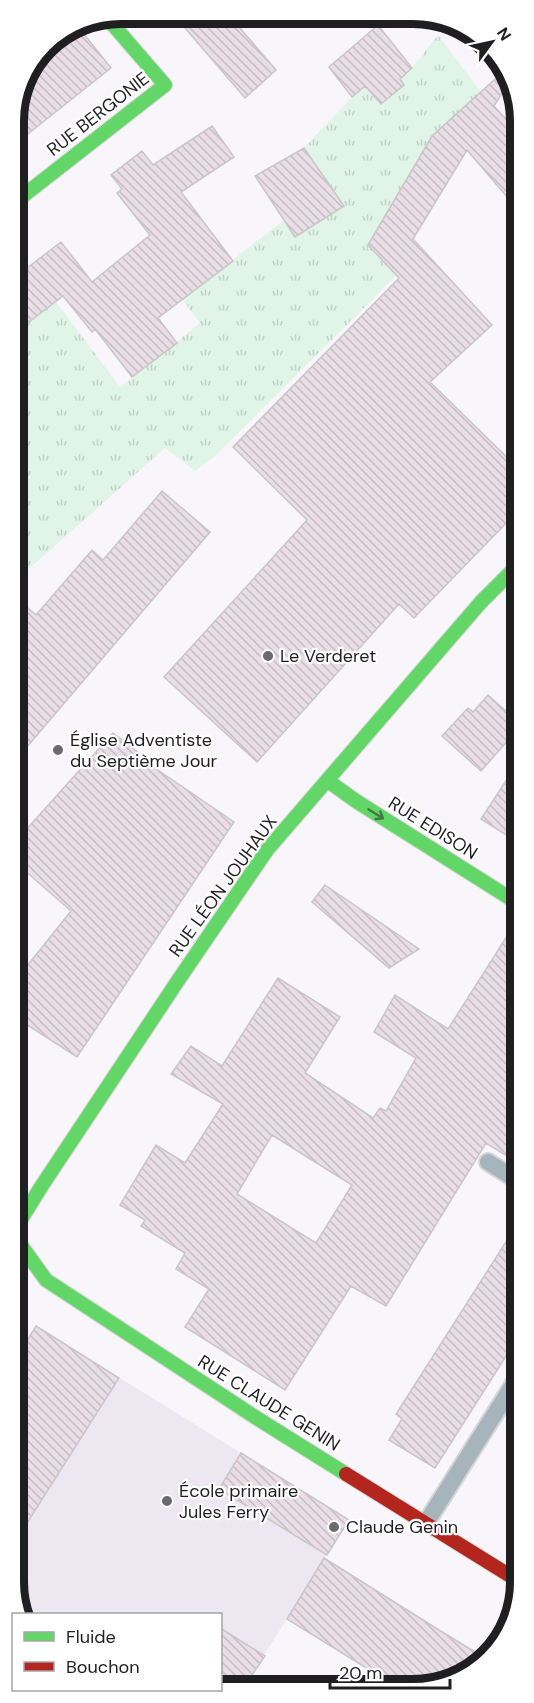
<svg xmlns="http://www.w3.org/2000/svg" width="534" height="1703" viewBox="0 0 534 1703" font-family="'DM Sans',sans-serif">
  <style>
    .built { fill: #ece7f0 }
    .grass { fill: url(#grass-tufts) }
    .building { fill: url(#building-back-hatch); stroke: #c9c6c9; stroke-width: 1.5; fill-rule: evenodd }
    .lines { fill: none; stroke-linecap: round; stroke-linejoin: round }
    .lane-casing { stroke: #d5d4d6; stroke-width: 20 }
    .fast-casing { stroke: #d5d4d6; stroke-width: 16 }
    .jam-casing { stroke: #d5d4d6; stroke-width: 16 }
    .lane { stroke: #a6b5bc; stroke-width: 16 }
    .fast { stroke: #63d668; stroke-width: 14 }
    .jam { stroke: #b3261e; stroke-width: 14 }
    .oneway { stroke: #417a44 }
    .poi-dot { fill: #6b6a6d; stroke: #fff; stroke-width: 2 }
    .labels { text-anchor: middle; dominant-baseline: central; stroke-width: 4.5; stroke-linejoin: round; paint-order: stroke }
    .street-label { font-size: 18px; fill: #1f1e21; stroke: #fff }
    .poi-label { font-size: 18px; fill: #1f1e21; stroke: #fff; text-anchor: start }
    .rim { fill: none; stroke: #1f1e21; stroke-width: 8 }
  </style>
  <defs>
    <pattern id="grass-tufts" width="24" height="20" patternUnits="userSpaceOnUse" patternTransform="scale(1.5)"><rect width="24" height="20" fill="#e0f4e7"/><path d="M3 7l-1-3M5 7V3M7 7l1-3M15 17l-1-3M17 17v-4M19 17l1-3" fill="none" stroke="#c0d1c6"/></pattern>
    <pattern id="building-back-hatch" width="6" height="6" patternUnits="userSpaceOnUse" patternTransform="scale(1.5)"><rect width="6" height="6" fill="#e9dde6"/><path d="M-1 5l2 2M0 0l6 6M5-1l2 2" fill="none" stroke="#c7bdc5"/></pattern>
  </defs>
  <rect width="100%" height="100%" fill="#f8f6fa"/>
  <path class="built" d="M 36,1326 L 349,1520 L 244,1687 L 221,1687 L 220,1614 L 22,1614 L 16,1602 L 15,1360 Z"/>
  <path class="grass" d="M 438,35 L 481,92 L 432,136 L 368,245 L 396,276 L 215,456 L 195,471 L 165,448 L 14,582 L 14,327 L 26,318 L 29,322 L 56,302 L 120,387 L 200,323 L 183,300 L 193,291 L 284,220 L 295,237 L 343,206 L 304,148 L 352,97 L 365,86 L 381,104 L 404,86 L 400,79 L 412,68 Z"/>
  <path class="building" d="M 173,14 L 228,14 L 276,70 L 245,98 Z
    M 378,25 L 412,68 L 400,79 L 404,85 L 381,104 L 365,86 L 352,97 L 329,67 Z
    M 83,33 L 111,68 L 14,145 L 14,114 L 23,79 Z
    M 503,72 L 509,82 L 494,106 L 519,133 L 519,211 L 467,150 L 413,239 L 492,325 L 430,382 L 519,469 L 519,510 L 414,618 L 399,604 L 257,762 L 164,677 L 307,520 L 233,447 L 399,278 L 368,245 L 432,136 Z
    M 212,126 L 234,157 L 181,192 L 233,261 L 158,318 L 177,343 L 132,377 L 95,329 L 92,332 L 63,296 L 29,322 L 26,318 L 14,327 L 14,278 L 61,242 L 92,282 L 150,235 L 117,193 L 122,189 L 111,175 L 142,151 L 153,165 Z
    M 304,148 L 344,206 L 295,237 L 255,176 Z
    M 162,491 L 210,532 L 15,761 L 14,596 L 36,615 L 92,550 L 103,560 Z
    M 488,695 L 519,723 L 519,728 L 481,771 L 442,736 L 468,708 L 473,712 Z
    M 113,733 L 153,764 L 152,766 L 234,822 L 77,1057 L 15,1017 L 15,981 L 71,911 L 15,862 L 15,842 Z
    M 519,761 L 519,843 L 481,819 Z
    M 325,885 L 419,949 L 389,968 L 312,902 Z
    M 516,922 L 519,923 L 520,1164 L 486,1143 L 386,1306 L 351,1286 L 285,1390 L 185,1327 L 209,1289 L 176,1269 L 185,1253 L 141,1226 L 145,1220 L 120,1205 L 156,1145 L 185,1163 L 223,1104 L 171,1074 L 191,1046 L 222,1066 L 278,978 L 340,1017 L 305,1073 L 373,1118 L 380,1108 L 386,1111 L 416,1058 L 374,1032 L 395,995 L 448,1029 ZM 272,1135 L 352,1185 L 316,1243 L 237,1194 Z
    M 520,1220 L 520,1334 L 435,1468 L 389,1440 L 402,1419 L 396,1414 Z
    M 36,1326 L 119,1378 L 15,1542 L 15,1360 Z
    M 241,1453 L 349,1520 L 327,1555 L 219,1489 Z
    M 324,1558 L 439,1630 L 485,1658 L 433,1687 L 397,1687 L 287,1619 Z
    M 220,1628 L 265,1656 L 244,1687 L 220,1687 Z"/>
  <g class="lines">
    <defs>
      <path id="lane" d="M 488,1162 L 520,1182
        M 426,1523 L 520,1374"/>
      <path id="fast" d="M 14,203 L 165,85 L 108,19
        M 328,781 L 356,801 L 519,904
        M 15,1229 L 41,1187 L 177,982 L 267,850 L 481,602 L 519,564
        M 15,1237 L 46,1280 L 255,1417 L 346,1474"/>
      <path id="jam" d="M 346,1474 L 520,1582"/>
    </defs>
    <use href="#lane" class="lane-casing"/>
    <use href="#fast" class="fast-casing"/>
    <use href="#jam" class="jam-casing"/>
    <use href="#lane" class="lane"/>
    <use href="#fast" class="fast"/>
    <use href="#jam" class="jam"/>
  </g>
  <defs><path id="oneway-shaft" d="M-6 0H5M1.5-3L5.5 0L1.5 3" fill="none" stroke-width="1.6" stroke-linecap="round" stroke-linejoin="round" transform="scale(1.5)"/></defs>
  <use class="oneway" href="#oneway-shaft" transform="translate(376 814) rotate(32)"/>
  <g class="poi-dot">
    <circle cx="268" cy="656" r="6"/>
    <circle cx="58" cy="750" r="6"/>
    <circle cx="167" cy="1501" r="6"/>
    <circle cx="334" cy="1527" r="6"/>
  </g>
  <g class="labels">
    <g class="street-label">
      <text transform="translate(98 114) rotate(-38)">RUE BERGONIE</text>
      <text transform="translate(433 828) rotate(32)">RUE EDISON</text>
      <text transform="translate(223 886) rotate(-54)">RUE LÉON JOUHAUX</text>
      <text transform="translate(269 1403) rotate(32)">RUE CLAUDE GENIN</text>
    </g>
    <g class="poi-label">
      <text x="280" y="656">Le Verderet</text>
      <text x="70" y="740">Église Adventiste<tspan x="70" dy="21">du Septième Jour</tspan></text>
      <text x="179" y="1491">École primaire<tspan x="179" dy="21">Jules Ferry</tspan></text>
      <text x="346" y="1527">Claude Genin</text>
    </g>
  </g>
  <path d="M0 0H534V1703H0ZM121 24H413A97 97 0 0 1 510 121V1582A97 97 0 0 1 413 1679H121A97 97 0 0 1 24 1582V121A97 97 0 0 1 121 24Z" fill="#fff" fill-rule="evenodd"/>
  <path class="rim" d="M121 24H413A97 97 0 0 1 510 121V1582A97 97 0 0 1 413 1679H121A97 97 0 0 1 24 1582V121A97 97 0 0 1 121 24Z"/>
  <rect x="12" y="1613" width="210" height="78" fill="#ffffff" stroke="#a5a5a6" stroke-width="1.5"/>
  <rect x="24" y="1632" width="30" height="9" fill="#63d668" stroke="#a5a5a6" stroke-width="1.5"/>
  <text x="66" y="1643" font-size="18" fill="#1f1e21">Fluide</text>
  <rect x="24" y="1662" width="30" height="9" fill="#b3261e" stroke="#a5a5a6" stroke-width="1.5"/>
  <text x="66" y="1673" font-size="18" fill="#1f1e21">Bouchon</text>
  <g transform="translate(492 42) rotate(57)" stroke="#ffffff" stroke-width="4.5" paint-order="stroke">
  <path d="M0-4.5L10 22L0 15L-10 22Z" fill="#1f1e21"/>
  <text y="-9" font-size="16" font-weight="bold" text-anchor="middle" fill="#1f1e21">N</text>
  </g>
  <path d="M330 1679v9h120v-9" fill="none" stroke="#1f1e21" stroke-width="3"/>
  <text x="339" y="1679" font-size="18" fill="#1f1e21" stroke="#ffffff" stroke-width="4.5" paint-order="stroke">20 m</text>
</svg>
